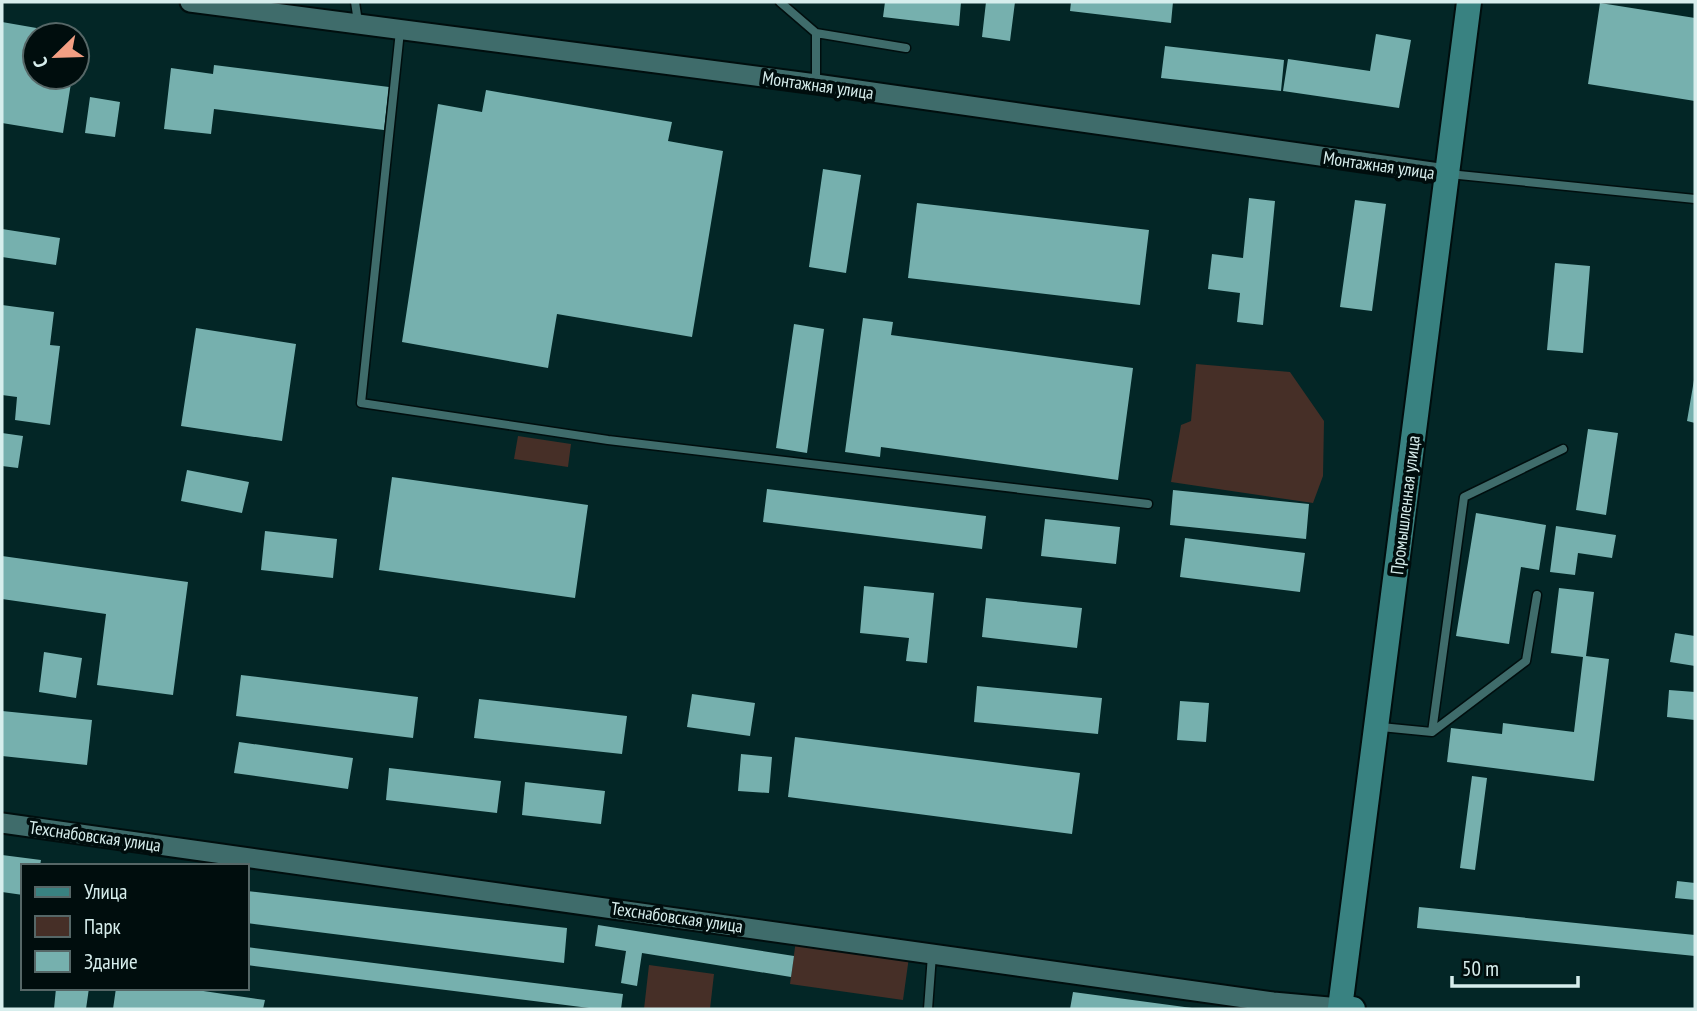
<svg xmlns="http://www.w3.org/2000/svg" width="1697" height="1011" viewBox="0 0 1697 1011" font-family="'PT Sans Narrow',sans-serif">
  <style>
    .green { fill: #462f27 }
    .building { fill: #76b0ae }
    .lines { fill: none; stroke-linecap: round; stroke-linejoin: round }
    .service-casing { stroke: #000e0e; stroke-width: 11 }
    .tertiary-casing { stroke: #000e0e; stroke-width: 23 }
    .primary-casing { stroke: #000e0e; stroke-width: 28 }
    .service { stroke: #3f6c6b; stroke-width: 8 }
    .tertiary { stroke: #3f6c6b; stroke-width: 19 }
    .primary { stroke: #398281; stroke-width: 24 }
    .labels { text-anchor: middle; dominant-baseline: central; stroke-width: 7; stroke-linejoin: round; paint-order: stroke }
    .street-label { font-size: 18px; fill: #d7eeed; stroke: #000d0d }
  </style>
  <rect width="100%" height="100%" fill="#032626"/>
  <path class="green" d="M 1196,364 L 1290,372 L 1324,421 L 1323,476 L 1313,503 L 1171,482 L 1181,425 L 1191,421 Z
    M 518,436 L 571,444 L 568,467 L 514,459 Z
    M 796,940 L 909,957 L 903,1000 L 790,984 Z
    M 649,965 L 714,974 L 710,1009 L 644,1009 Z"/>
  <path class="building" d="M 885,2 L 961,2 L 959,26 L 883,17 Z
    M 986,2 L 1015,2 L 1010,41 L 982,37 Z
    M 1071,2 L 1173,2 L 1171,23 L 1070,11 Z
    M 1600,3 L 1695,18 L 1695,101 L 1588,84 Z
    M 2,22 L 71,34 L 35,35 L 35,77 L 72,77 L 63,133 L 2,123 Z
    M 1376,34 L 1411,40 L 1399,108 L 1283,91 L 1288,59 L 1370,71 Z
    M 1165,46 L 1284,60 L 1281,91 L 1161,78 Z
    M 214,65 L 389,87 L 384,130 L 214,109 L 211,134 L 164,129 L 171,68 L 213,74 Z
    M 486,90 L 672,122 L 668,141 L 723,151 L 692,337 L 557,314 L 548,368 L 402,342 L 438,104 L 482,112 Z
    M 90,97 L 120,102 L 115,137 L 85,133 Z
    M 823,169 L 861,175 L 846,273 L 809,267 Z
    M 1249,198 L 1275,201 L 1263,325 L 1237,322 L 1240,293 L 1208,289 L 1212,254 L 1243,258 Z
    M 1355,200 L 1386,204 L 1372,311 L 1340,307 Z
    M 917,203 L 1149,230 L 1140,305 L 908,278 Z
    M 2,229 L 60,238 L 56,265 L 2,257 Z
    M 1555,263 L 1590,266 L 1583,353 L 1547,350 Z
    M 2,305 L 54,312 L 50,345 L 60,346 L 50,425 L 15,420 L 17,397 L 2,395 Z
    M 863,318 L 893,322 L 891,335 L 1133,368 L 1118,480 L 881,447 L 880,457 L 845,452 Z
    M 794,324 L 824,329 L 807,453 L 776,448 Z
    M 196,328 L 296,344 L 282,441 L 181,426 Z
    M 1694,380 L 1695,380 L 1695,423 L 1687,421 Z
    M 1588,429 L 1618,433 L 1606,515 L 1576,510 Z
    M 2,433 L 23,436 L 18,468 L 2,466 Z
    M 187,470 L 249,482 L 242,513 L 181,501 Z
    M 392,477 L 588,505 L 575,598 L 379,570 Z
    M 767,489 L 986,516 L 982,549 L 763,522 Z
    M 1173,490 L 1309,504 L 1306,539 L 1170,525 Z
    M 1476,513 L 1546,525 L 1539,570 L 1521,567 L 1509,644 L 1456,636 Z
    M 1045,519 L 1120,527 L 1116,564 L 1041,556 Z
    M 1556,526 L 1616,535 L 1612,558 L 1578,553 L 1575,575 L 1550,572 Z
    M 265,531 L 337,539 L 333,578 L 261,570 Z
    M 1185,538 L 1305,553 L 1300,592 L 1180,577 Z
    M 2,556 L 188,582 L 173,695 L 97,685 L 106,614 L 2,599 Z
    M 864,586 L 934,593 L 927,663 L 906,661 L 909,638 L 860,633 Z
    M 1559,588 L 1594,592 L 1586,656 L 1609,659 L 1594,781 L 1447,762 L 1451,728 L 1502,734 L 1503,723 L 1574,732 L 1583,657 L 1551,653 Z
    M 986,598 L 1082,608 L 1077,648 L 982,637 Z
    M 1675,633 L 1695,636 L 1695,666 L 1670,662 Z
    M 44,652 L 82,658 L 76,698 L 39,692 Z
    M 241,675 L 418,697 L 413,738 L 236,716 Z
    M 977,686 L 1102,698 L 1098,734 L 974,722 Z
    M 1669,690 L 1695,692 L 1695,720 L 1667,717 Z
    M 692,694 L 755,703 L 750,736 L 687,727 Z
    M 479,699 L 627,716 L 622,754 L 474,738 Z
    M 1180,701 L 1209,703 L 1206,742 L 1177,740 Z
    M 2,711 L 92,720 L 87,765 L 2,756 Z
    M 795,737 L 1080,773 L 1072,834 L 788,797 Z
    M 239,742 L 353,758 L 348,789 L 234,773 Z
    M 741,754 L 772,757 L 769,793 L 738,791 Z
    M 389,768 L 501,781 L 497,813 L 386,800 Z
    M 1472,776 L 1487,778 L 1475,870 L 1460,868 Z
    M 525,782 L 605,791 L 601,824 L 522,815 Z
    M 2,855 L 41,860 L 40,866 L 23,866 L 23,895 L 2,892 Z
    M 1677,881 L 1695,883 L 1695,900 L 1675,898 Z
    M 247,891 L 567,928 L 564,963 L 247,923 Z
    M 1419,907 L 1695,935 L 1695,956 L 1417,928 Z
    M 598,925 L 794,956 L 791,977 L 642,953 L 637,986 L 621,983 L 626,951 L 595,946 Z
    M 247,947 L 623,994 L 621,1009 L 597,1009 L 247,965 Z
    M 56,988 L 89,988 L 86,1009 L 54,1009 Z
    M 116,988 L 183,988 L 265,1000 L 263,1009 L 113,1009 Z
    M 1073,992 L 1192,1008 L 1192,1009 L 1070,1009 Z"/>
  <g class="lines">
    <defs>
      <path id="service" d="M 355,2 L 358,22
        M 780,2 L 816,33 L 906,48
        M 400,31 L 361,403 L 608,440 L 1148,504
        M 816,84 L 816,33
        M 1449,174 L 1695,199
        M 1381,727 L 1432,732 L 1526,661 L 1537,595
        M 1432,732 L 1464,497 L 1563,449
        M 928,1009 L 932,955"/>
      <path id="tertiary" d="M 190,2 L 816,84 L 1446,174
        M 2,823 L 1273,1002 L 1340,1008"/>
      <path id="primary" d="M 1353,1009 L 1340,1008 L 1469,2"/>
    </defs>
    <use href="#service" class="service-casing"/>
    <use href="#tertiary" class="tertiary-casing"/>
    <use href="#primary" class="primary-casing"/>
    <use href="#service" class="service"/>
    <use href="#tertiary" class="tertiary"/>
    <use href="#primary" class="primary"/>
  </g>
  <g class="labels">
    <g class="street-label">
      <text transform="translate(818 85) rotate(8)">Монтажная улица</text>
      <text transform="translate(1379 165) rotate(8)">Монтажная улица</text>
      <text transform="translate(1405 505) rotate(-83)">Промышленная улица</text>
      <text transform="translate(95 836) rotate(8)">Техснабовская улица</text>
      <text transform="translate(677 917) rotate(8)">Техснабовская улица</text>
    </g>
  </g>
  <rect width="1697" height="1011" fill="none" stroke="#d7eeed" stroke-width="7"/>
  <rect x="21" y="864" width="228" height="126" fill="#000d0d" stroke="#566767" stroke-width="2"/>
  <rect x="35" y="887" width="35" height="10" fill="#398281" stroke="#566767" stroke-width="2"/>
  <text x="84" y="899" font-size="21" fill="#d7eeed">Улица</text>
  <rect x="35" y="916" width="35" height="21" fill="#462f27" stroke="#566767" stroke-width="2"/>
  <text x="84" y="934" font-size="21" fill="#d7eeed">Парк</text>
  <rect x="35" y="951" width="35" height="21" fill="#76b0ae" stroke="#566767" stroke-width="2"/>
  <text x="84" y="969" font-size="21" fill="#d7eeed">Здание</text>
  <g transform="translate(56 56) rotate(247)"><circle r="33" fill="#000d0d" stroke="#566767" stroke-width="2"/>
  <path d="M0-5L12 26L0 18L-12 26Z" fill="#f39f83"/>
  <text y="-10" font-size="19" font-weight="bold" text-anchor="middle" fill="#d7eeed">С</text>
  </g>
  <path d="M1452 976v10h126v-10" fill="none" stroke="#d7eeed" stroke-width="3.5"/>
  <text x="1462" y="976" font-size="21" fill="#d7eeed" stroke="#000d0d" stroke-width="5" paint-order="stroke">50 m</text>
</svg>
